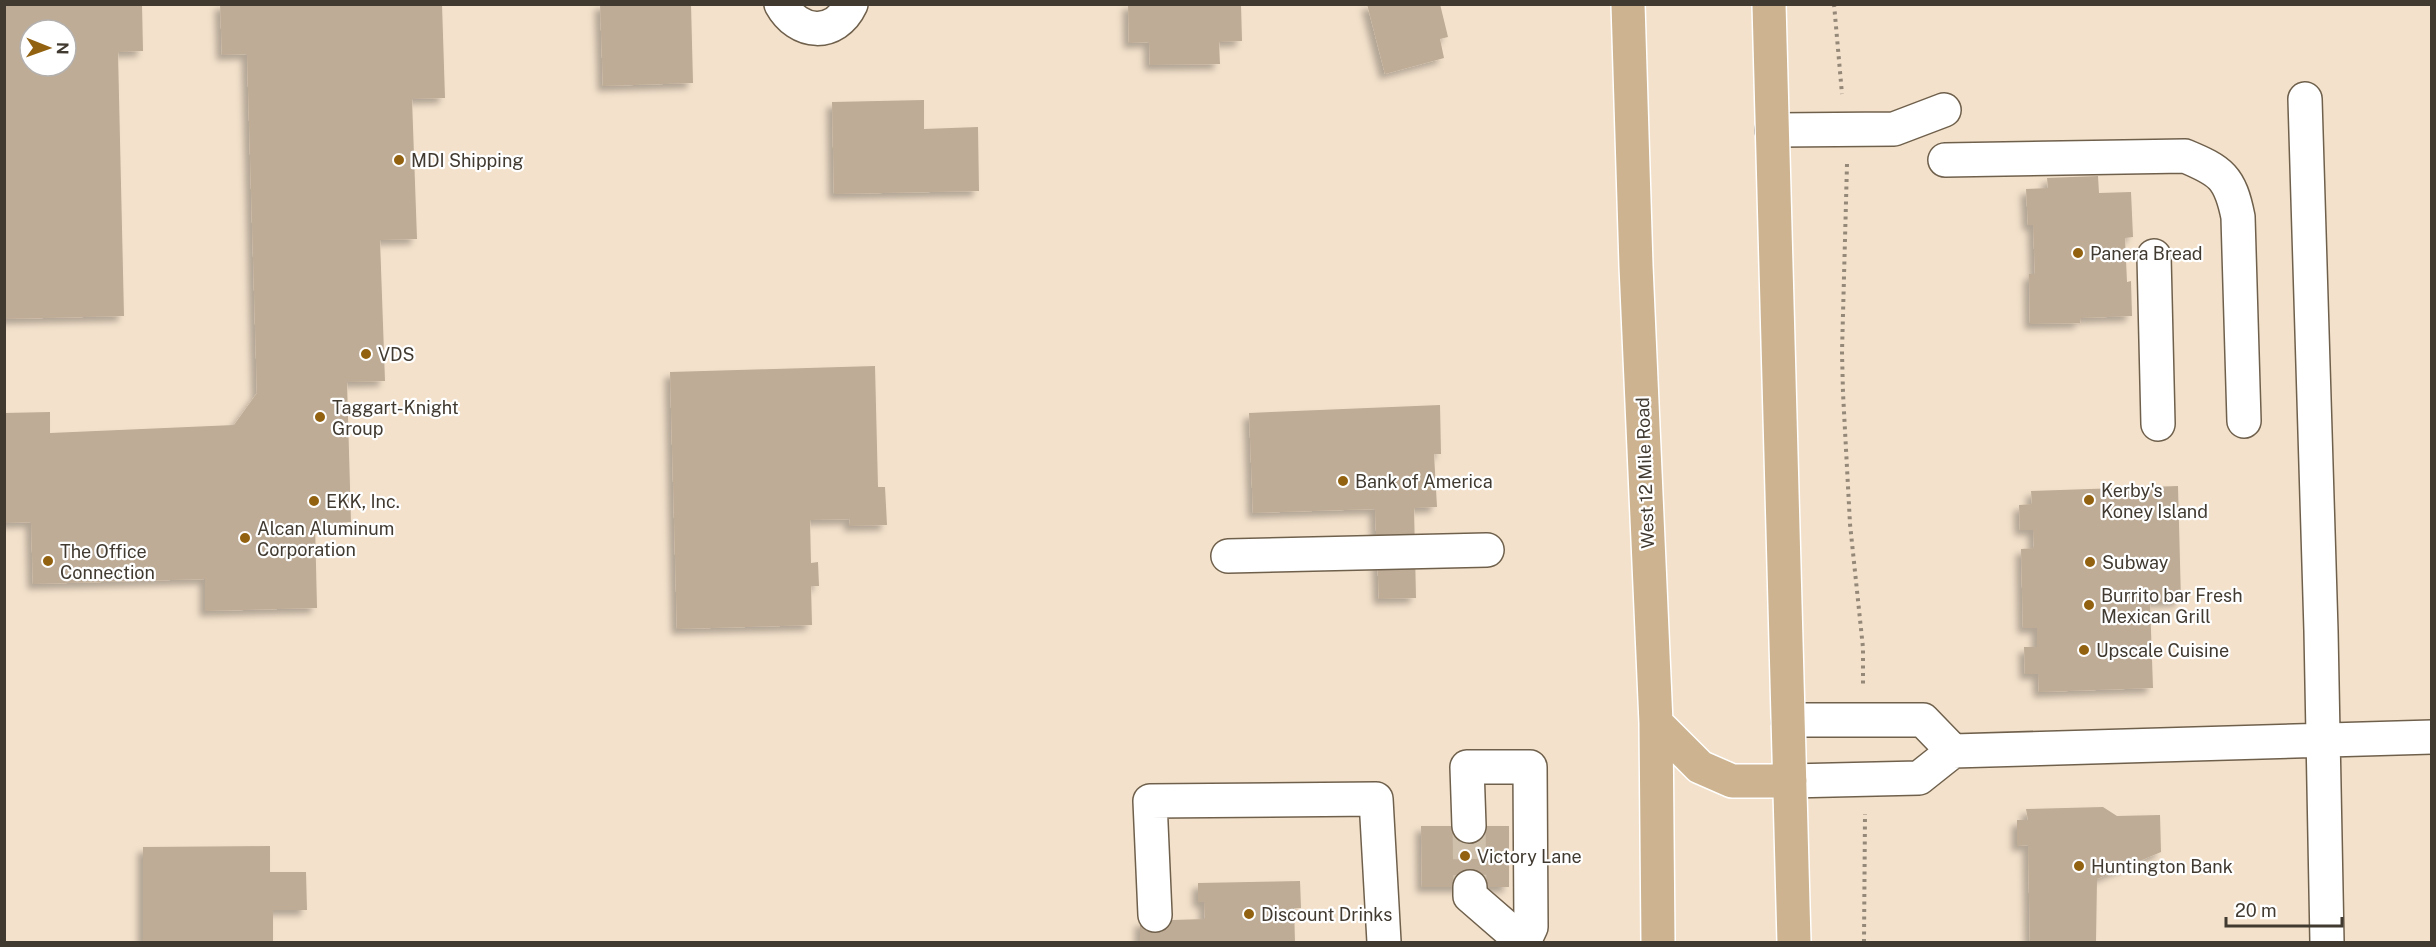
<svg xmlns="http://www.w3.org/2000/svg" width="2436" height="947" viewBox="0 0 2436 947" font-family="'Public Sans',sans-serif">
  <style>
    .building { fill: #beac97; fill-rule: evenodd; filter: url(#shadow) }
    .lines { fill: none; stroke-linecap: round; stroke-linejoin: round }
    .minor-tunnel { stroke: #cfc0ac; stroke-width: 33; stroke-dasharray: 33 16; stroke-linecap: butt }
    .minor-casing { stroke: #6f604c; stroke-width: 36 }
    .major-casing { stroke: #fff; stroke-width: 36 }
    .path { stroke: #948879; stroke-width: 4; stroke-dasharray: 3 4.5; stroke-linecap: butt }
    .minor { stroke: #fff; stroke-width: 33 }
    .major { stroke: #cdb38f; stroke-width: 33 }
    .poi-dot { fill: #926210; stroke: #fff; stroke-width: 2 }
    .labels { text-anchor: middle; dominant-baseline: central; stroke-width: 4.5; stroke-linejoin: round; paint-order: stroke }
    .poi-label { font-size: 18px; fill: #413a31; stroke: #fff; text-anchor: start }
    .street-label { font-size: 18px; fill: #413a31; stroke: #fff }
  </style>
  <defs>
    <filter id="shadow"><feDropShadow dx="-5.5" dy="5.5" stdDeviation="3" flood-color="#0004"/></filter>
  </defs>
  <rect width="100%" height="100%" fill="#f3e1cb"/>
  <path class="building" d="M 4,4 L 142,4 L 143,51 L 118,52 L 124,316 L 4,319 ZM 30,30 L 66,30 L 66,66 L 30,66 Z
    M 220,4 L 442,4 L 445,98 L 412,99 L 417,239 L 380,240 L 385,381 L 347,382 L 351,522 L 315,523 L 317,608 L 205,611 L 205,579 L 33,584 L 31,522 L 4,523 L 4,413 L 50,412 L 50,433 L 234,425 L 257,393 L 247,54 L 222,55 Z
    M 600,4 L 691,4 L 693,83 L 603,86 Z
    M 1128,4 L 1241,4 L 1242,41 L 1219,42 L 1220,64 L 1150,65 L 1149,42 L 1129,43 Z
    M 1367,4 L 1440,4 L 1448,37 L 1440,39 L 1444,58 L 1385,74 Z
    M 924,100 L 924,129 L 978,127 L 979,191 L 834,194 L 832,102 Z
    M 2098,176 L 2099,193 L 2131,192 L 2133,237 L 2125,238 L 2127,282 L 2131,281 L 2132,316 L 2081,318 L 2080,323 L 2030,324 L 2029,274 L 2035,274 L 2033,225 L 2028,225 L 2026,189 L 2048,188 L 2047,178 Z
    M 875,366 L 878,487 L 885,487 L 887,525 L 849,526 L 850,519 L 810,520 L 811,563 L 818,562 L 819,586 L 811,586 L 812,625 L 677,629 L 670,372 Z
    M 1440,405 L 1441,454 L 1434,454 L 1437,507 L 1414,508 L 1416,598 L 1379,599 L 1375,509 L 1253,513 L 1249,413 Z
    M 2178,486 L 2181,601 L 2150,602 L 2153,688 L 2039,692 L 2038,674 L 2025,674 L 2024,647 L 2037,647 L 2037,628 L 2023,628 L 2021,549 L 2034,548 L 2033,530 L 2020,530 L 2019,505 L 2032,504 L 2031,491 Z
    M 2103,807 L 2117,816 L 2160,815 L 2161,852 L 2097,879 L 2096,942 L 2030,942 L 2028,845 L 2017,846 L 2017,820 L 2028,820 L 2026,809 Z
    M 1421,826 L 1509,826 L 1509,887 L 1422,887 Z
    M 270,846 L 270,872 L 306,872 L 307,910 L 273,910 L 273,942 L 143,942 L 143,847 Z
    M 1300,881 L 1301,908 L 1294,908 L 1295,942 L 1140,942 L 1140,921 L 1205,919 L 1204,902 L 1198,902 L 1198,883 Z"/>
  <g class="lines">
    <path class="minor-tunnel" d="M 1469,826 L 1470,887"/>
    <defs>
      <path id="minor" d="M 781,4 C 798,35 835,38 851,4
        M 2305,99 L 2321,631 L 2327,942
        M 1772,130 L 1894,129 L 1944,110
        M 1945,160 L 2185,156 C 2221,171 2230,177 2238,217 L 2244,421
        M 2154,256 L 2158,424
        M 1228,556 L 1487,550
        M 1788,720 L 1923,720 L 1953,751
        M 1790,781 L 1919,778 L 1953,751 L 2432,737
        M 1469,826 L 1467,767 L 1530,767 L 1531,927 L 1524,942
        M 1470,887 L 1470,896 L 1523,942
        M 1155,915 L 1150,801 L 1376,799 L 1384,942"/>
      <path id="major" d="M 1628,4 L 1636,266 L 1656,723 L 1658,942
        M 1769,4 L 1794,942
        M 1656,723 L 1700,767 L 1732,781 L 1790,781"/>
    </defs>
    <use href="#minor" class="minor-casing"/>
    <use href="#major" class="major-casing"/>
    <path class="path" d="M 1834,4 L 1842,94
      M 1847,164 L 1842,352 L 1843,393 L 1850,524 L 1863,648 L 1863,684
      M 1864,942 L 1865,814"/>
    <use href="#minor" class="minor"/>
    <use href="#major" class="major"/>
  </g>
  <g class="poi-dot">
    <circle cx="399" cy="160" r="6"/>
    <circle cx="2078" cy="253" r="6"/>
    <circle cx="366" cy="354" r="6"/>
    <circle cx="320" cy="417" r="6"/>
    <circle cx="1343" cy="481" r="6"/>
    <circle cx="2089" cy="500" r="6"/>
    <circle cx="314" cy="501" r="6"/>
    <circle cx="245" cy="538" r="6"/>
    <circle cx="48" cy="561" r="6"/>
    <circle cx="2090" cy="562" r="6"/>
    <circle cx="2089" cy="605" r="6"/>
    <circle cx="2084" cy="650" r="6"/>
    <circle cx="1465" cy="856" r="6"/>
    <circle cx="2079" cy="866" r="6"/>
    <circle cx="1249" cy="914" r="6"/>
  </g>
  <g class="labels">
    <g class="poi-label">
      <text x="411" y="160">MDI Shipping</text>
      <text x="2090" y="253">Panera Bread</text>
      <text x="378" y="354">VDS</text>
      <text x="332" y="407">Taggart-Knight<tspan x="332" dy="21">Group</tspan></text>
      <text x="1355" y="481">Bank of America</text>
      <text x="2101" y="490">Kerby's<tspan x="2101" dy="21">Koney Island</tspan></text>
      <text x="326" y="501">EKK, Inc.</text>
      <text x="257" y="528">Alcan Aluminum<tspan x="257" dy="21">Corporation</tspan></text>
      <text x="60" y="551">The Office<tspan x="60" dy="21">Connection</tspan></text>
      <text x="2102" y="562">Subway</text>
      <text x="2101" y="595">Burrito bar Fresh<tspan x="2101" dy="21">Mexican Grill</tspan></text>
      <text x="2096" y="650">Upscale Cuisine</text>
      <text x="1477" y="856">Victory Lane</text>
      <text x="2091" y="866">Huntington Bank</text>
      <text x="1261" y="914">Discount Drinks</text>
    </g>
    <g class="street-label">
      <text transform="translate(1645 473) rotate(-92)">West 12 Mile Road</text>
    </g>
  </g>
  <rect width="2436" height="947" fill="none" stroke="#413a31" stroke-width="12"/>
  <g transform="translate(48 48) rotate(91)"><circle r="28" fill="#ffffff" stroke="#b3b0ad" stroke-width="1.5"/>
  <path d="M0-4.5L10 22L0 15L-10 22Z" fill="#926210"/>
  <text y="-9" font-size="16" font-weight="bold" text-anchor="middle" fill="#413a31">N</text>
  </g>
  <path d="M2226 917v9h116v-9" fill="none" stroke="#413a31" stroke-width="3"/>
  <text x="2235" y="917" font-size="18" fill="#413a31" stroke="#ffffff" stroke-width="4.5" paint-order="stroke">20 m</text>
</svg>
